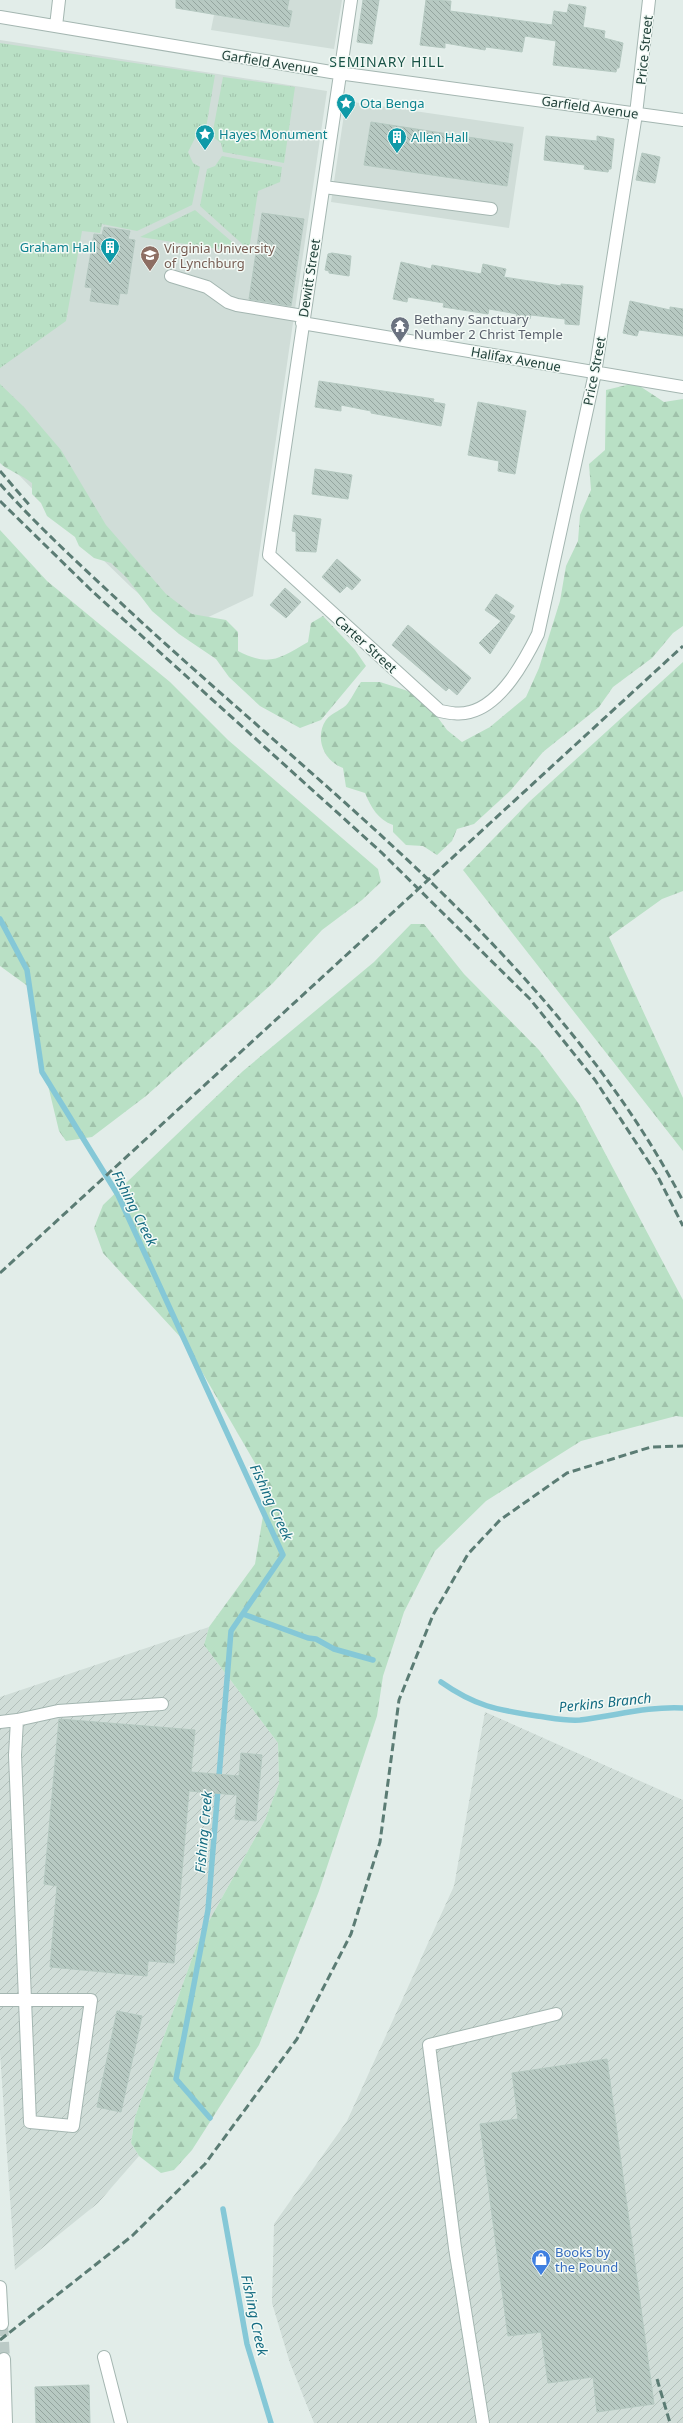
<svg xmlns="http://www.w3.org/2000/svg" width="683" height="2423" viewBox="0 0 683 2423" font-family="'Noto Sans',sans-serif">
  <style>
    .built { fill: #d0ddd8 }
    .industrial { fill: url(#industrial-furrows) }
    .grass { fill: url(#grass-tufts) }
    .forest { fill: url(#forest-firs) }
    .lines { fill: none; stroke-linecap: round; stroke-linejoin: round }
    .stream { stroke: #85c8d7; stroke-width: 5.5 }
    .building { fill: url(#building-back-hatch); stroke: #b4c8c0 }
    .minor-tunnel { stroke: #bbcac6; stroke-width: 12; stroke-dasharray: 12 6; stroke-linecap: butt }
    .minor-casing { stroke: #a4b6b1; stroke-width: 14 }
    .minor { stroke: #fff; stroke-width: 12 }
    .rail { stroke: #5b7c74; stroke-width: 3; stroke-dasharray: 8 4; stroke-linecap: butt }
    .labels { text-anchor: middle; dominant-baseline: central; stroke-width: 3; stroke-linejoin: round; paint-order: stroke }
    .street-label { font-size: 13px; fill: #204039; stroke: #f3faf6 }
    .culture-label { font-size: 13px; fill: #0d838f; stroke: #f3faf6; text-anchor: start }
    .education-label { font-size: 13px; fill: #785e54; stroke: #f3faf6; text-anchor: start }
    .worship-label { font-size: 13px; fill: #5b616d; stroke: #f3faf6; text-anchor: start }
    .shop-label { font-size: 13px; fill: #366cbe; stroke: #f3faf6; text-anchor: start }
    .neighbourhood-label { font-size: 14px; letter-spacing: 1px; fill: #1a5448; stroke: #f3faf6 }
    .water-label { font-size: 14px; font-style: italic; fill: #156c82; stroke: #f3faf6 }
  </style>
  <defs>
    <pattern id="industrial-furrows" width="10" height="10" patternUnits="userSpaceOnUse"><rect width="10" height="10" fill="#d0ddd8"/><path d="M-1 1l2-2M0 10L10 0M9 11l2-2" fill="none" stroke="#b2bfba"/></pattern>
    <pattern id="grass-tufts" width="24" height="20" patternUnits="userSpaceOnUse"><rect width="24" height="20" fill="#b9e0c5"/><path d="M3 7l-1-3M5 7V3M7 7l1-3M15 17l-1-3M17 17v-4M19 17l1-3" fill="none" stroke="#9fc1aa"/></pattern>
    <pattern id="forest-firs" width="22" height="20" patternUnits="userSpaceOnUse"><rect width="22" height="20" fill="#b9e0c5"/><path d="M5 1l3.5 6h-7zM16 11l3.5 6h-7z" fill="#9fc1aa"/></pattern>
    <pattern id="building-back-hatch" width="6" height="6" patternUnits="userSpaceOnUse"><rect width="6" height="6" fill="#b7c9c2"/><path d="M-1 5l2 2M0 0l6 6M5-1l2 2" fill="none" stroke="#94a59f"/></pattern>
  </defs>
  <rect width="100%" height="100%" fill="#e2ede9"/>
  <path class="built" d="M 217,0 L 342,0 L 334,49 L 211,30 Z
    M 0,40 L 327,91 L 253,596 L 181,630 L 131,587 L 68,526 L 17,473 L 0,453 Z
    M 346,101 L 524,127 L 509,228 L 331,202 Z"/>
  <path class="industrial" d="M 209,1627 L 204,1645 L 278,1743 L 279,1783 L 265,1820 L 199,1939 L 135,2117 L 131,2143 L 139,2156 L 98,2203 L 15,2270 L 0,2053 L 0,1697 Z
    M 485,1712 L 683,1800 L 683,2423 L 314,2423 L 290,2363 L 272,2303 L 274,2224 L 347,2121 L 454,1886 Z"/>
  <path class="grass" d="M 0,43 L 215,75 L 205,134 L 195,138 L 188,152 L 193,163 L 200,167 L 192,205 L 137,231 L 102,224 L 100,233 L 82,231 L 66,321 L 0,368 Z
    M 223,77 L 295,87 L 284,163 L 223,152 L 221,143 L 212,136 Z
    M 222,156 L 282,167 L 280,182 L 258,191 L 249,250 L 200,206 L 207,169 L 215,166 Z
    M 195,210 L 245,253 L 140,237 Z"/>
  <path class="forest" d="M 635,383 L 664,402 L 683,399 L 683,626 L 673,633 L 652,658 L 613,687 L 599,707 L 543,752 L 511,790 L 474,824 L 457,829 L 452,841 L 437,855 L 423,846 L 406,845 L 393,832 L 393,825 C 378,820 371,807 365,793 L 346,787 L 343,768 C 324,761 314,738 326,720 C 332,712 343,710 348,703 C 353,696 356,689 361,682 L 380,682 L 408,691 L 433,711 L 447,730 L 462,742 L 490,727 L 526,697 L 539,668 L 560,601 L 566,566 L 578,541 L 580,515 L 591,490 L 589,464 L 605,450 L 606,390 Z
    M 0,384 L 24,407 L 61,450 L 106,525 L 166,594 L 192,614 L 226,620 L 238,632 L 238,651 C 269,667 279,659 308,642 L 311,623 L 323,616 L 355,650 L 366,666 L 321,720 L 300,728 L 260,706 L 229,677 L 216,659 L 179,634 L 152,611 L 126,577 L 111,563 L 94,558 L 79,546 L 75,537 L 47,516 L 41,503 L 32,494 L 32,483 C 24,476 5,469 0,463 Z
    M 0,530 L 47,581 L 170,682 L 228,740 L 378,869 L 381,882 L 362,900 L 322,930 L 273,983 L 146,1096 L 92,1137 L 66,1141 L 59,1131 L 33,1023 L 29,987 L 0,966 Z
    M 683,662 L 683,891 L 662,899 L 609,937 L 683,1098 L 683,1151 L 463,870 L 529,802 Z
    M 411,924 L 424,924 L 464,974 L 539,1050 L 579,1104 L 683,1300 L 683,1417 L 676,1416 L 581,1441 L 486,1501 L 435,1551 L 404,1612 L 383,1676 L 377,1716 L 319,1891 L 259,2045 L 192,2150 L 174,2170 L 161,2173 L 139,2156 L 131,2143 L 135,2117 L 199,1939 L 265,1820 L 279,1783 L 278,1743 L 204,1645 L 209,1627 L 255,1564 L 266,1498 L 259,1470 L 184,1341 L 103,1253 L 94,1228 L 103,1205 L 243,1071 L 374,962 Z"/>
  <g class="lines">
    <path class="stream" d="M 0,919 L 27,970 L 42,1072 L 118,1195 L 283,1555 L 231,1631 L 208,1910 L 176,2079 L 210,2118
      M 243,1614 L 308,1638 L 316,1639 L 334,1649 L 373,1660
      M 441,1682 C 475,1706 497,1710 537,1716 C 552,1718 565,1721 580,1720 C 614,1716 649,1706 683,1708
      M 223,2209 L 247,2344 L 271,2423"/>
  </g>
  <path class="building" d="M 176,0 L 289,0 L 287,10 L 292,11 L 289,27 L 176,8 Z
    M 363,0 L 379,0 L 372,44 L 357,42 Z
    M 426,0 L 451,1 L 450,11 L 552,25 L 554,11 L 567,13 L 569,4 L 586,7 L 583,27 L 605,31 L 604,38 L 623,43 L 619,68 L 617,68 L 616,72 L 553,65 L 556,41 L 525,36 L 522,52 L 486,47 L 485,50 L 445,43 L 445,48 L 420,45 Z
    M 371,122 L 513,144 L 507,186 L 364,165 Z
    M 546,136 L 597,141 L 597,136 L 614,139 L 611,169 L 609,169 L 608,172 L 584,169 L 585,165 L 544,160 Z
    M 642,153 L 660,157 L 655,183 L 636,180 Z
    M 262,213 L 304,219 L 291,306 L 249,299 Z
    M 104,227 L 130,231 L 128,239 L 135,240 L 127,294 L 120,293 L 118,305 L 90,301 L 92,288 L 85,287 L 94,234 L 102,235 Z
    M 332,253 L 351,256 L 349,276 L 329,273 L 329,271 L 325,270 L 328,254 Z
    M 401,262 L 431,269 L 432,265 L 481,274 L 483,264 L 506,269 L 504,277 L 561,286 L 561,284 L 583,286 L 579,325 L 565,324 L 565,319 L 531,315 L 530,319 L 516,317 L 517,314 L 489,309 L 488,314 L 456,309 L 443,307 L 444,303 L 408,297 L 407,302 L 393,299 Z
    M 630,301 L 670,310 L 670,307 L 683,309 L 683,336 L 639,330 L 637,336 L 623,333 Z
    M 319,381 L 434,399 L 433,402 L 445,404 L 441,426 L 371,413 L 371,411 L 341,405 L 341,411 L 315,407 Z
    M 478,402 L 526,411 L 515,474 L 498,471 L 499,461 L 468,455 Z
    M 315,469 L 352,475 L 348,499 L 312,494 Z
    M 294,515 L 321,519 L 316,552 L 296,551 L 296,532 L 292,531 Z
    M 337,559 L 361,580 L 352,590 L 347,586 L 340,593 L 322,577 Z
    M 285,588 L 301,602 L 286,618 L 270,605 Z
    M 496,594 L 514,606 L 509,613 L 515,616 L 490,654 L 479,643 L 501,621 L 485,610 Z
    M 408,625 L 471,678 L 457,695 L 449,688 L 446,691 L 392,645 Z
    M 59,1719 L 195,1730 L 191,1772 L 239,1776 L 241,1753 L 262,1755 L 256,1821 L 235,1819 L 237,1795 L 189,1791 L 174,1963 L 148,1961 L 147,1976 L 50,1967 L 57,1886 L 44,1884 Z
    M 117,2011 L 142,2016 L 121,2112 L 97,2107 Z
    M 607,2059 L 654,2404 L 597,2412 L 593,2377 L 548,2383 L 541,2332 L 508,2336 L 480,2124 L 518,2119 L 512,2073 Z
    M 89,2385 L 90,2423 L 36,2423 L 35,2387 Z"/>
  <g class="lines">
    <path class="minor-tunnel" d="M 2,2324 L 4,2359"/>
    <defs>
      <path id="minor" d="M 351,0 L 269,555 L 440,711 C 450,713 460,715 470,712 C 502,704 525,660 538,634 L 595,373 L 636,114 L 649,0
        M 0,17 L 331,72 L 683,120
        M 56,26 L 59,0
        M 324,187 L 491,209
        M 171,276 L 207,287 L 228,302 L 237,305 L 303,316
        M 302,323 L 683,387
        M 0,1722 L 17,1720
        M 0,2000 L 91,2000 L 73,2126 L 30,2122 L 15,1755 L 17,1720 L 58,1711 L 162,1704
        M 0,2287 L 2,2324
        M 104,2357 L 121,2423
        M 4,2359 L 6,2423
        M 483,2423 L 455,2248 L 429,2045 L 556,2014"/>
    </defs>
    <use href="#minor" class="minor-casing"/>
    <use href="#minor" class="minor"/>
    <path class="rail" d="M 0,471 L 31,507
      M 0,484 C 42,531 90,574 136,617 C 331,797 557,961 683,1201
      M 0,501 L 92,591 L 381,852 L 530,999 L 595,1080 L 656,1173 L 683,1226
      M 0,1273 L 683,646
      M 0,2340 L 132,2236 L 205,2164 L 297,2039 L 351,1934 L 380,1842 L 399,1700 L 433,1615 L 468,1554 L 500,1520 L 567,1473 L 651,1447 L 683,1446
      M 657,2379 L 670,2423"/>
  </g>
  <defs>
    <symbol id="sight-pin" viewBox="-11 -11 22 30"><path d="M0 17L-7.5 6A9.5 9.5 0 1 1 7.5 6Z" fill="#0f9aa8" stroke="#f3faf6"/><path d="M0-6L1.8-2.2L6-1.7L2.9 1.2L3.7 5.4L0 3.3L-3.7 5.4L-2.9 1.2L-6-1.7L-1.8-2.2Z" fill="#fff"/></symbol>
    <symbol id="building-pin" viewBox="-11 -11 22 30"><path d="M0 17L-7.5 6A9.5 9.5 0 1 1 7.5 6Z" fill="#0f9aa8" stroke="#f3faf6"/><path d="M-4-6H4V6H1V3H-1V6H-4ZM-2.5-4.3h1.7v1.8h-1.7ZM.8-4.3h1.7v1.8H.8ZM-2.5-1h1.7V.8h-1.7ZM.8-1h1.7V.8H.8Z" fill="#fff"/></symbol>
    <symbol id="university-pin" viewBox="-11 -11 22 30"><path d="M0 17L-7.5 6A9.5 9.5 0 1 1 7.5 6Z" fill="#8d6e63" stroke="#f3faf6"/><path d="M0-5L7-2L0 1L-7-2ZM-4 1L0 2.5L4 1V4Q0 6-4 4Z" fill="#fff"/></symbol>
    <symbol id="temple-pin" viewBox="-11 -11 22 30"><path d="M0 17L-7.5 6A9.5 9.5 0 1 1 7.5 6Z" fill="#6b7280" stroke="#f3faf6"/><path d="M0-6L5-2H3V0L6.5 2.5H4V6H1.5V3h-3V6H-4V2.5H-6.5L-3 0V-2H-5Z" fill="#fff"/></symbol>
    <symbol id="shop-pin" viewBox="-11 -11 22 30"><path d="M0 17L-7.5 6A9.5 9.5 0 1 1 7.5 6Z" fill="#3f7fe0" stroke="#f3faf6"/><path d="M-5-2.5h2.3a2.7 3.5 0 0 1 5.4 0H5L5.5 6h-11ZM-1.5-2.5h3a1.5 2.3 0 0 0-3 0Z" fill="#fff"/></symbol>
  </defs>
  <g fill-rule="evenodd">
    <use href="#sight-pin" x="335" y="92" width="22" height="30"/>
    <use href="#sight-pin" x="194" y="123" width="22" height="30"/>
    <use href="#building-pin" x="386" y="126" width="22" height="30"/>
    <use href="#building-pin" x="99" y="236" width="22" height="30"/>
    <use href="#university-pin" x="139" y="244" width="22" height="30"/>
    <use href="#temple-pin" x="389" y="315" width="22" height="30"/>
    <use href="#shop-pin" x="530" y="2248" width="22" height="30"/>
  </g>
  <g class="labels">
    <g class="street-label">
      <text transform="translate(644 50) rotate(-84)">Price Street</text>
      <text transform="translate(270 62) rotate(9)">Garfield Avenue</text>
      <text transform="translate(590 107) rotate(8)">Garfield Avenue</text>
      <text transform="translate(309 278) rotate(-81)">Dewitt Street</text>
      <text transform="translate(516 359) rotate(10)">Halifax Avenue</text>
      <text transform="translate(594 371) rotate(-79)">Price Street</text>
      <text transform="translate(366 644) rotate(42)">Carter Street</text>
    </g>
    <g class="culture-label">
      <text x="360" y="103">Ota Benga</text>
      <text x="219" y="134">Hayes Monument</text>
      <text x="411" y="137">Allen Hall</text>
      <text x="96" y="247" text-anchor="end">Graham Hall</text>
    </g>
    <g class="education-label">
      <text x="164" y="248">Virginia University<tspan x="164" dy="15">of Lynchburg</tspan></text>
    </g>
    <g class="worship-label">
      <text x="414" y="319">Bethany Sanctuary<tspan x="414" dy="15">Number 2 Christ Temple</tspan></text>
    </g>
    <g class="shop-label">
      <text x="555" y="2252">Books by<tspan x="555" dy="15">the Pound</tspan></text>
    </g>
    <g class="neighbourhood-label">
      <text x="387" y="61">SEMINARY HILL</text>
    </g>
    <g class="water-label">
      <text transform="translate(135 1208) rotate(63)">Fishing Creek</text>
      <text transform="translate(272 1502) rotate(65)">Fishing Creek</text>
      <text transform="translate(605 1702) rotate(-6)">Perkins Branch</text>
      <text transform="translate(203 1832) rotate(-85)">Fishing Creek</text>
      <text transform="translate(255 2315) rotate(78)">Fishing Creek</text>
    </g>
  </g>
</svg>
